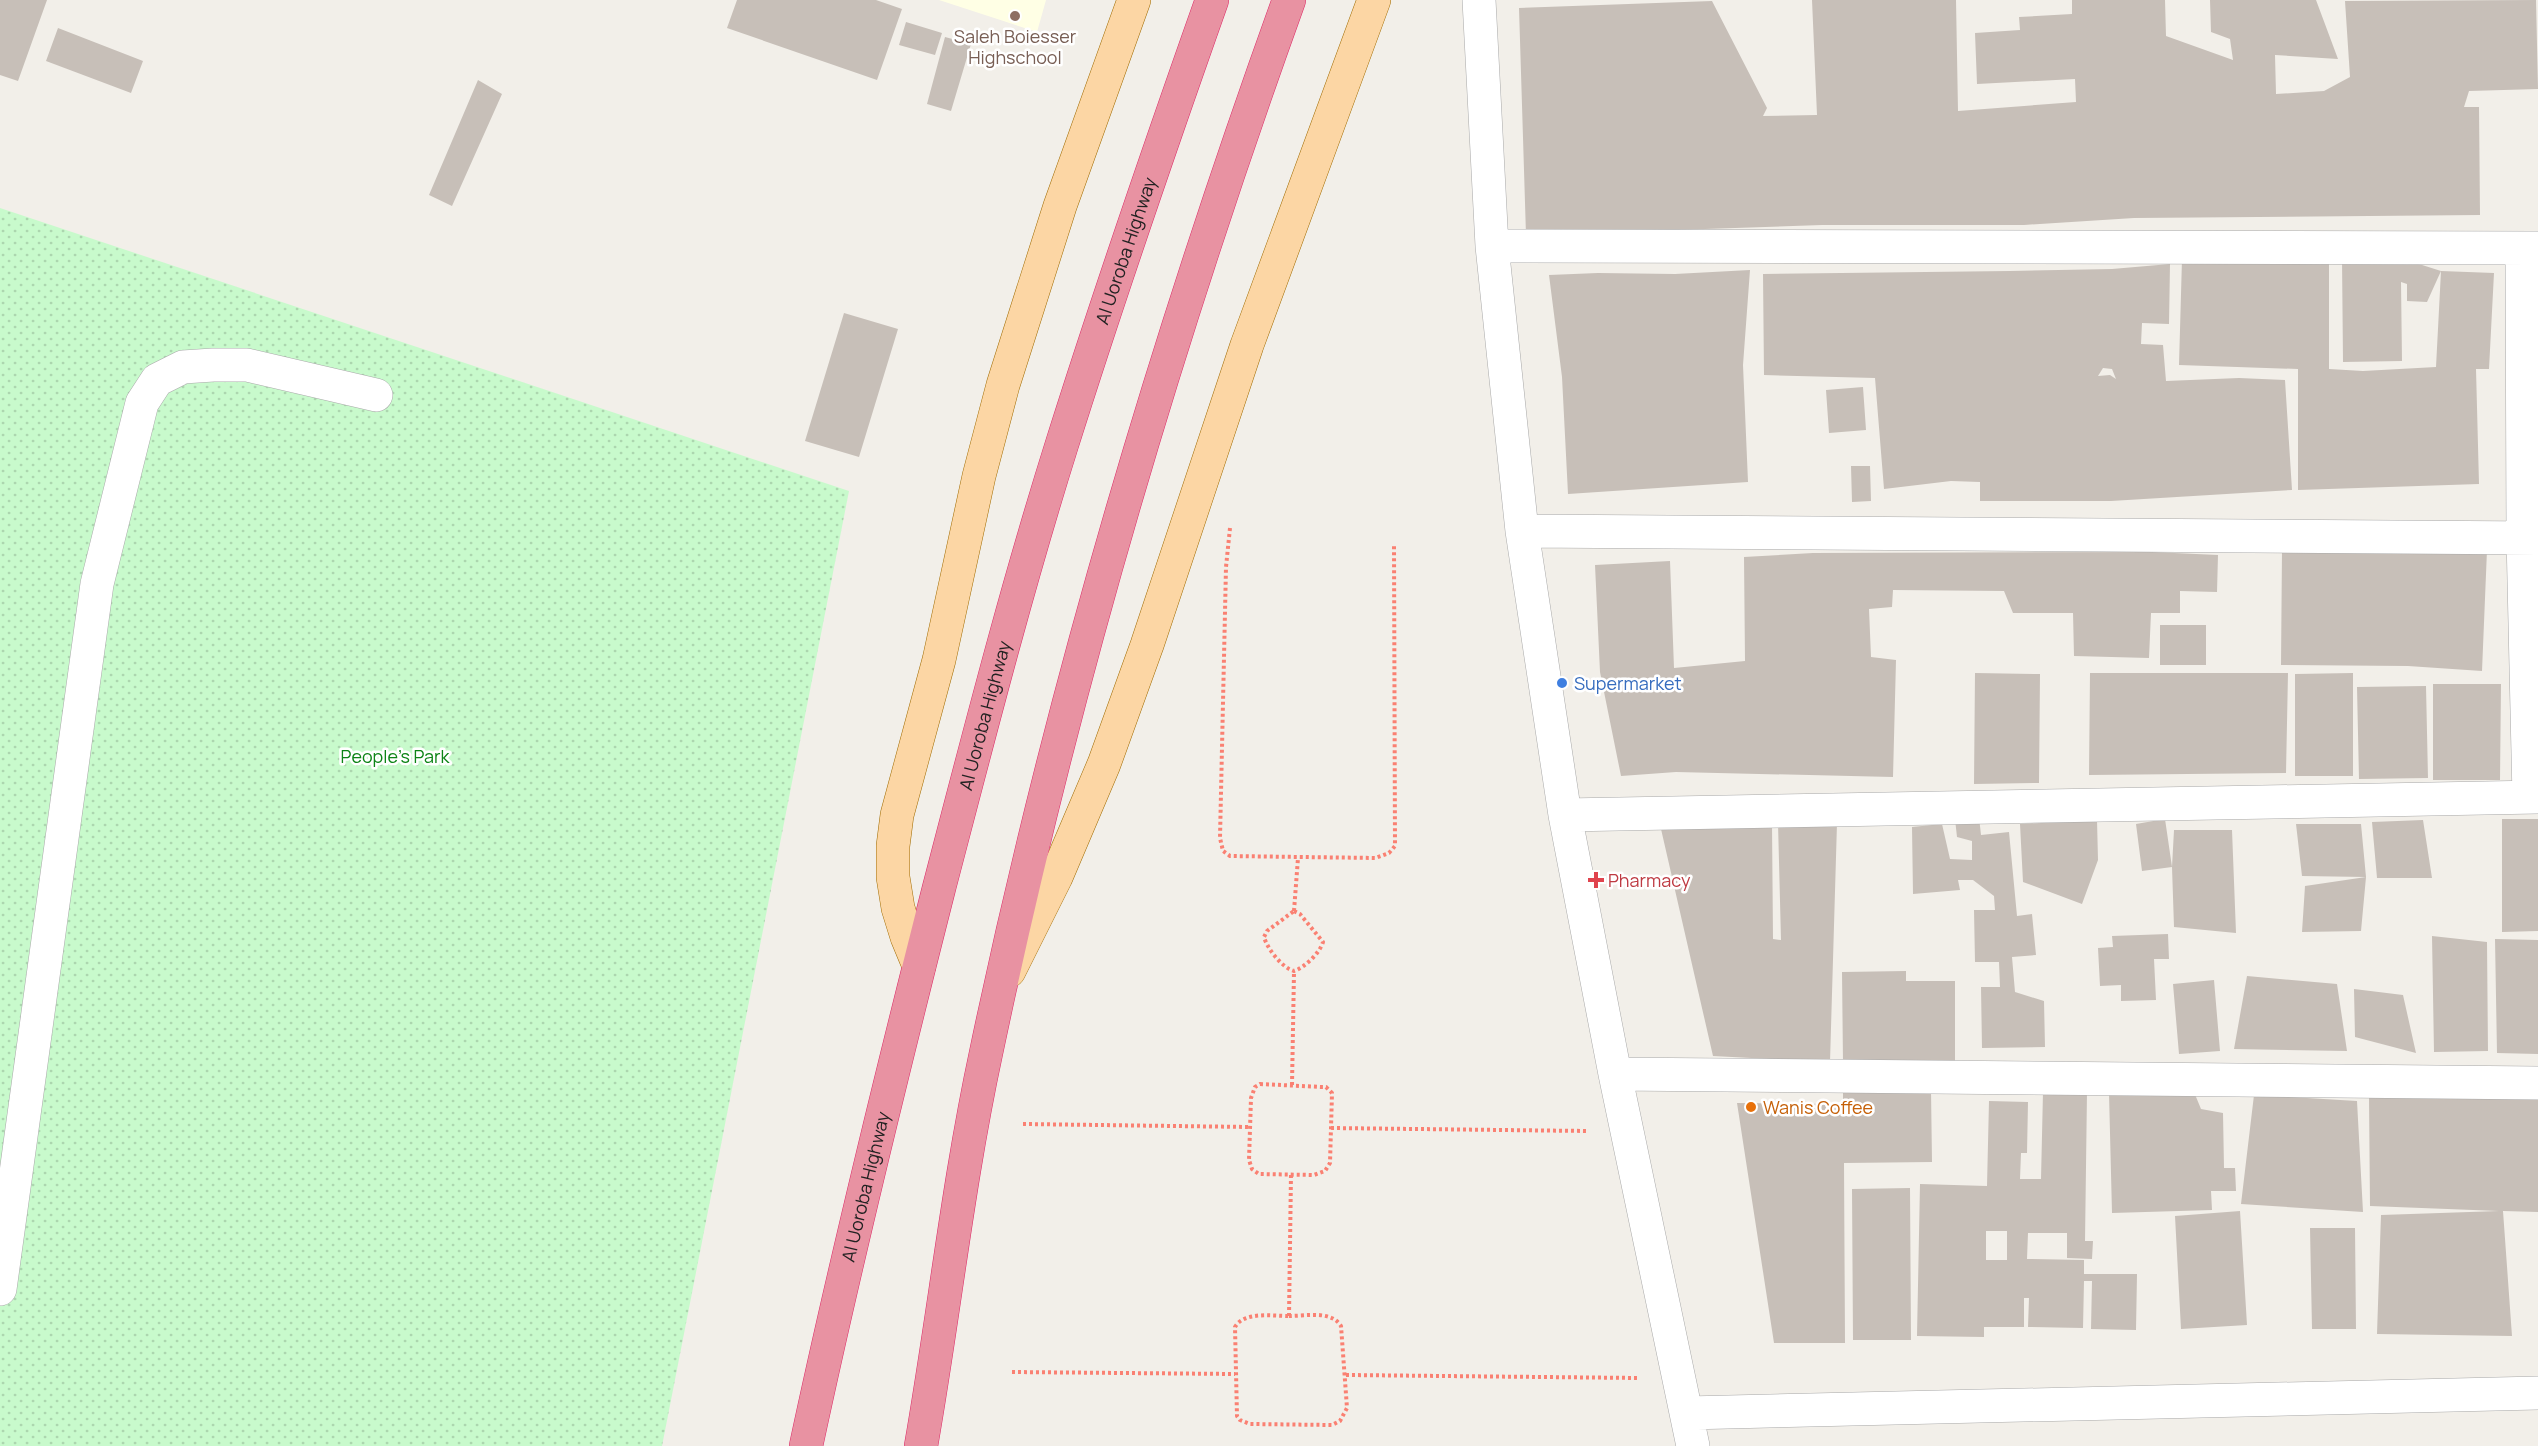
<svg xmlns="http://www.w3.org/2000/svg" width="2538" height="1446" viewBox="0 0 2538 1446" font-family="Manrope,sans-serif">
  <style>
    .education { fill: #ffffe5 }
    .park { fill: url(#park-dots) }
    .building { fill: #c7bfb8; fill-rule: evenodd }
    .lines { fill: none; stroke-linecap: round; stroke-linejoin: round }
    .minor-casing { stroke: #a9a9a9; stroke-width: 34 }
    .major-casing { stroke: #a06b00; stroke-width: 34 }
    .highway-casing { stroke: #dc2a67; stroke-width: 34 }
    .path { stroke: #fa8072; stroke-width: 4; stroke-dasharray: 3 3; stroke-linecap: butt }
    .minor { stroke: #fff; stroke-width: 33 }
    .major { stroke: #fcd6a4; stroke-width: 33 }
    .highway { stroke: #e892a2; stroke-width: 33 }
    .education-dot { fill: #8d6e63; stroke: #fff; stroke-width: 2 }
    .shop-dot { fill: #3f7fe0; stroke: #fff; stroke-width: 2 }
    .health-dot { fill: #e0444e; stroke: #fff; stroke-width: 2 }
    .food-dot { fill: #e8710a; stroke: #fff; stroke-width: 2 }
    .labels { text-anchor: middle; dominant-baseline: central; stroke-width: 5; stroke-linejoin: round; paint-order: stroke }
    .education-label { font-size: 18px; fill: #785e54; stroke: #fff }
    .street-label { font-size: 18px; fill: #222; stroke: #fff }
    .shop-label { font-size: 18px; fill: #366cbe; stroke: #fff; text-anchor: start }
    .park-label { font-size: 18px; fill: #0c8416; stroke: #fff }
    .health-label { font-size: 18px; fill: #be3a42; stroke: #fff; text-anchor: start }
    .food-label { font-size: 18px; fill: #c56008; stroke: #fff; text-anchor: start }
  </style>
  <defs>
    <pattern id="park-dots" width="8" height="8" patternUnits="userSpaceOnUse" patternTransform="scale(1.5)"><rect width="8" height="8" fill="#c8facc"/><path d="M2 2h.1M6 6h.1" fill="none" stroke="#acd6af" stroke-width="1.8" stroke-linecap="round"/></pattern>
  </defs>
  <rect width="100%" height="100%" fill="#f2efe9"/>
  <path class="education" d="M 939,0 L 1046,0 L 1037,32 Z"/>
  <path class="park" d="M 0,208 L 849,491 L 662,1446 L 0,1446 Z"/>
  <path class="building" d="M 0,0 L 47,0 L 18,81 L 0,75 Z
    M 737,0 L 876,0 L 902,9 L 877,80 L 727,28 Z
    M 1812,0 L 1956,0 L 1958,111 L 2076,102 L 2075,79 L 1977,84 L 1975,33 L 2020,30 L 2019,17 L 2072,14 L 2072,0 L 2165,0 L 2166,36 L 2233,60 L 2230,39 L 2211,32 L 2210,0 L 2316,0 L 2338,59 L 2275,55 L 2276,94 L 2324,91 L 2350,77 L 2345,1 L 2536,0 L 2538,89 L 2469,91 L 2464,107 L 2479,107 L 2480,215 L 2134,218 L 2024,225 L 1822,225 L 1526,235 L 1519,8 L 1712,1 L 1767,108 L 1763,116 L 1817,115 Z
    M 906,22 L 942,33 L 935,55 L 899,45 Z
    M 58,28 L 143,61 L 131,93 L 46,61 Z
    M 945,37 L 971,44 L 951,111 L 927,104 Z
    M 478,80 L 502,94 L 452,206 L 429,195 Z
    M 2342,258 L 2400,258 L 2441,271 L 2494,273 L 2489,369 L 2476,369 L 2479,484 L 2298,490 L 2298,369 L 2179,365 L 2182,259 L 2329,260 L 2329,369 L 2363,371 L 2436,367 L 2441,271 L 2427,302 L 2407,301 L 2407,284 L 2401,282 L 2402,361 L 2343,362 Z
    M 2170,264 L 2169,324 L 2142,323 L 2141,344 L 2163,345 L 2166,381 L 2239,378 L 2285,380 L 2292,490 L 2111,501 L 1980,501 L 1980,482 L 1951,481 L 1884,489 L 1875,378 L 1764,375 L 1763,274 L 2010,271 L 2112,269 ZM 2103,368 L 2112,369 L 2116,379 L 2110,375 L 2098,376 Z
    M 1750,270 L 1743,365 L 1748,482 L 1568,494 L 1562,377 L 1549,275 L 1598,273 L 1675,274 Z
    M 844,313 L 898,329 L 859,457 L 805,441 Z
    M 1863,387 L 1866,430 L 1829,433 L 1826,390 Z
    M 1851,466 L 1870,466 L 1871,501 L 1852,502 Z
    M 2282,550 L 2487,550 L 2482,671 L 2408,666 L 2281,665 Z
    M 2152,552 L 2218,555 L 2217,592 L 2180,591 L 2180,613 L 2151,613 L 2149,658 L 2074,656 L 2073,613 L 2013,613 L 2004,591 L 1893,590 L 1892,607 L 1869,609 L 1871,657 L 1896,660 L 1893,777 L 1676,772 L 1621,776 L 1600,672 L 1595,565 L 1670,561 L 1674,668 L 1745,661 L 1744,557 L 1813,553 Z
    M 2160,625 L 2206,625 L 2206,665 L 2160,665 Z
    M 1975,673 L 2040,674 L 2039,783 L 1974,784 Z
    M 2090,673 L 2288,673 L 2286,773 L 2089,775 Z
    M 2353,673 L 2353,776 L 2295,776 L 2295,674 Z
    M 2433,684 L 2501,684 L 2500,780 L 2433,780 Z
    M 2426,686 L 2428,778 L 2359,779 L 2357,687 Z
    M 1979,817 L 1981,835 L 2009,832 L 2017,916 L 2032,914 L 2036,955 L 2012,957 L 2015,992 L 2044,1001 L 2045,1047 L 1982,1048 L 1981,987 L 2000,987 L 1999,962 L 1975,962 L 1974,910 L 1995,910 L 1994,896 L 1973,880 L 1958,880 L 1960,890 L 1913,894 L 1912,827 L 1942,824 L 1950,859 L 1972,860 L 1972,841 L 1957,837 L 1955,819 Z
    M 2165,819 L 2172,867 L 2174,830 L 2232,830 L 2236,933 L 2174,927 L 2172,867 L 2142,871 L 2136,824 Z
    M 2502,819 L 2538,819 L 2538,931 L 2502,932 Z
    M 2097,820 L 2098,860 L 2082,904 L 2023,882 L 2020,824 Z
    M 2423,820 L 2432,878 L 2377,878 L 2372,822 Z
    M 1778,823 L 1837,823 L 1830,1062 L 1713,1056 L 1661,829 L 1772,824 L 1773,939 L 1781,940 Z
    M 2296,824 L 2361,824 L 2366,877 L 2361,931 L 2302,932 L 2305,886 L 2366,877 L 2302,876 Z
    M 2168,934 L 2169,959 L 2154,959 L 2156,1000 L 2121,1001 L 2121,985 L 2100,986 L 2098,948 L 2113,947 L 2112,936 Z
    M 2432,936 L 2487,942 L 2488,1051 L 2434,1052 Z
    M 2495,939 L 2538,940 L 2538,1054 L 2497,1053 Z
    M 1906,971 L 1906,981 L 1955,981 L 1955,1062 L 1843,1062 L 1842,972 Z
    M 2247,976 L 2337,984 L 2347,1051 L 2234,1049 Z
    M 2214,980 L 2220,1051 L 2179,1054 L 2173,984 Z
    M 2354,989 L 2403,995 L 2416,1053 L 2355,1037 Z
    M 1931,1090 L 1932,1162 L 1844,1163 L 1845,1343 L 1774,1343 L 1737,1103 L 1843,1104 L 1843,1092 Z
    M 2043,1092 L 2087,1092 L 2085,1241 L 2093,1241 L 2092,1259 L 2067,1258 L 2067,1233 L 2028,1233 L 2027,1259 L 2084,1260 L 2084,1274 L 2137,1274 L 2136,1330 L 2091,1329 L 2092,1281 L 2084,1281 L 2083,1328 L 2028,1327 L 2029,1298 L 2024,1298 L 2024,1327 L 1984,1327 L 1984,1337 L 1917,1336 L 1920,1184 L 1987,1186 L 1989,1101 L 2028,1102 L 2027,1153 L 2021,1153 L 2020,1179 L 2041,1179 ZM 1986,1231 L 2007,1231 L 2007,1260 L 1986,1260 Z
    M 2194,1092 L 2201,1109 L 2223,1113 L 2224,1168 L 2235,1168 L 2236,1191 L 2211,1191 L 2212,1210 L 2112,1213 L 2109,1093 Z
    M 2254,1095 L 2357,1101 L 2363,1212 L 2241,1204 Z
    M 2369,1097 L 2538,1099 L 2538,1212 L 2503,1211 L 2512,1336 L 2377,1334 L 2381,1215 L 2499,1211 L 2370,1206 Z
    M 1910,1188 L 1911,1340 L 1853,1340 L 1852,1189 Z
    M 2240,1211 L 2247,1325 L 2181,1329 L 2175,1216 Z
    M 2310,1228 L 2355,1228 L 2356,1329 L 2312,1329 Z"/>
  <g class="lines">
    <defs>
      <path id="minor" d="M 1479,0 L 1492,246 L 1522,531 L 1565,815 L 1615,1074 L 1693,1446
        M 1492,246 L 2538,248
        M 2522,248 L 2523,537 L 2529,797
        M 1522,531 L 2538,538
        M 1565,815 L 2538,797
        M 1615,1074 L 2538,1083
        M 0,1289 L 97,584 L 142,403 L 157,380 L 183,367 L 213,365 L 247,365 L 376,395
        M 1687,1413 L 2538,1393"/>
      <path id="major" d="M 919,966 L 907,937 L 898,908 L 893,877 L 893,846 L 897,815 L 939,660 L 979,476 L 1003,385 L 1060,206 L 1134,0
        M 1009,971 L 1056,877 L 1104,764 L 1147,645 L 1247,345 L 1374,0"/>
      <g id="highway">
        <path id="s1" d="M 806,1446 C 846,1259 892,1073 939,888 C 978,739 1016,590 1062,444 C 1109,295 1160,147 1212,0"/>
        <path d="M 921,1446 C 944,1315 958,1183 986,1053 C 1061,695 1165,344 1289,0"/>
      </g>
    </defs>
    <use href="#minor" class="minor-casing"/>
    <use href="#major" class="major-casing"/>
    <use href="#highway" class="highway-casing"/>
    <path class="path" d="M 1230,528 L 1226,567 L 1220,838 L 1223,851 L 1230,856 L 1375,858 L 1389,853 L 1395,846 L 1394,545
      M 1294,911 L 1300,914 L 1323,942 C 1320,953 1304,968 1294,971 C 1282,968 1267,948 1264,937 L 1267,931 Z
      M 1294,911 L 1298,858
      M 1260,1084 L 1322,1087 L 1326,1087 L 1332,1093 L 1330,1163 L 1325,1171 L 1314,1175 L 1259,1174 L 1252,1169 L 1249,1160 L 1251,1098 L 1255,1087 Z
      M 1292,1085 L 1294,972
      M 1023,1124 L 1250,1127
      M 1331,1128 L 1588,1131
      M 1289,1316 C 1306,1316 1331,1310 1341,1326 L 1347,1408 L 1340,1421 L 1332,1425 L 1250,1424 L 1240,1420 L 1237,1416 L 1235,1327 C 1244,1311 1273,1316 1289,1316 Z
      M 1289,1316 L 1291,1174
      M 1012,1372 L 1235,1374
      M 1346,1375 L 1639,1378"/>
    <use href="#minor" class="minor"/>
    <use href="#major" class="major"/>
    <use href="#highway" class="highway"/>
  </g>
  <circle class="education-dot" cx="1015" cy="16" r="6"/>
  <circle class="shop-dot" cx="1562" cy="683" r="6"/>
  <path class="health-dot" d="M1593 871h6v6h6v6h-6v6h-6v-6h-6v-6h6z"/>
  <circle class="food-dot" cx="1751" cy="1107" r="6"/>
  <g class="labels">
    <g class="education-label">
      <text x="1015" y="36">Saleh Boiesser<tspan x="1015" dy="21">Highschool</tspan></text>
    </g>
    <g class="street-label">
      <text stroke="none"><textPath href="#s1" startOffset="1238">Al Uoroba Highway</textPath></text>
      <text stroke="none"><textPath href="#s1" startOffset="752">Al Uoroba Highway</textPath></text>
      <text stroke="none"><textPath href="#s1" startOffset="266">Al Uoroba Highway</textPath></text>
    </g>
    <g class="shop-label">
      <text x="1574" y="683">Supermarket</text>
    </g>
    <g class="park-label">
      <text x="395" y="756">People's Park</text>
    </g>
    <g class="health-label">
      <text x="1608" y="880">Pharmacy</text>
    </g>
    <g class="food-label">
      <text x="1763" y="1107">Wanis Coffee</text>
    </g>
  </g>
</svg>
